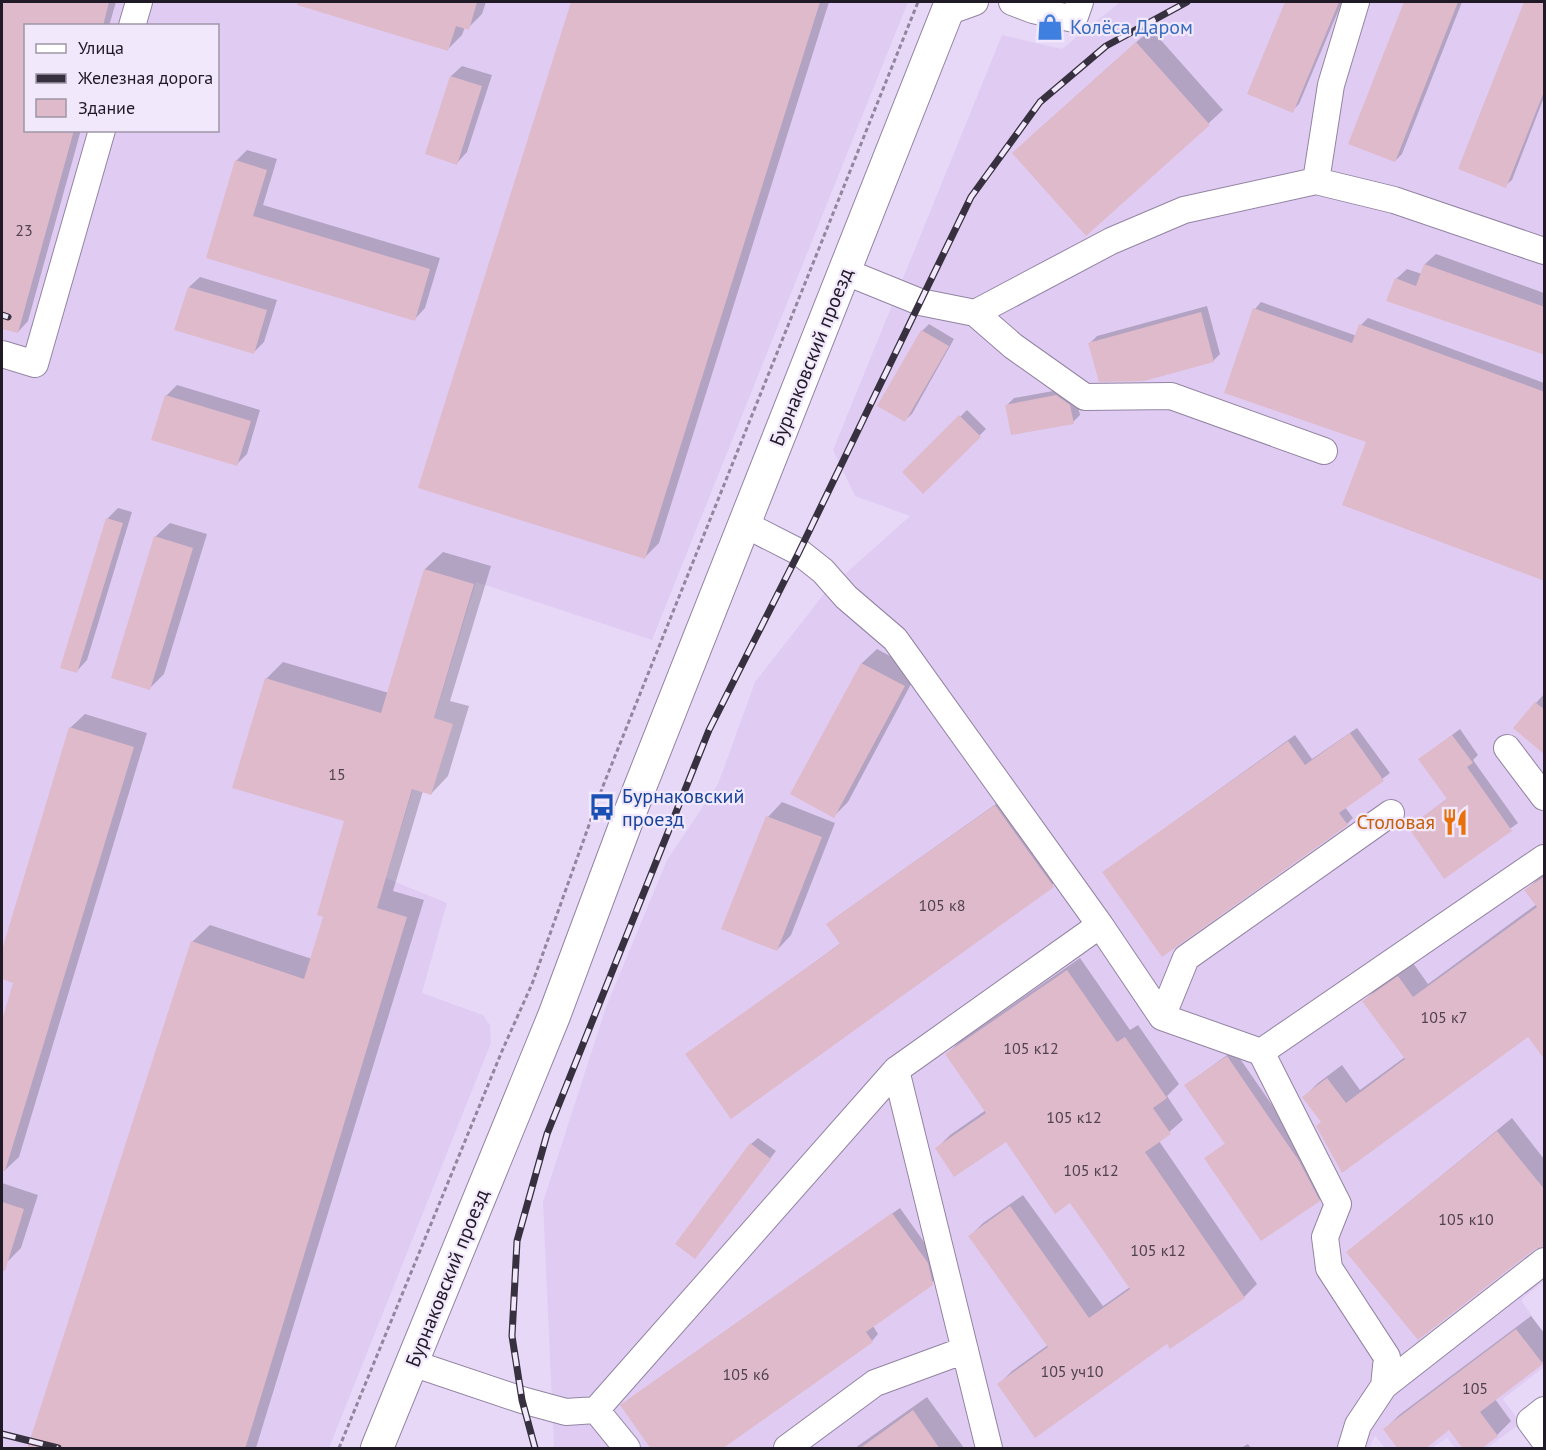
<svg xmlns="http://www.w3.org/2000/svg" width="1546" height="1450" viewBox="0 0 1546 1450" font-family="'PT Sans',sans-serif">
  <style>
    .built { fill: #e0ccf3; fill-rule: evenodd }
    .shadow { fill: #0003 }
    .building { fill: #dfbaca }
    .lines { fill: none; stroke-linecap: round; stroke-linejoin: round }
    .minor-casing { stroke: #9384a2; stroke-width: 28 }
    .major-casing { stroke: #9384a2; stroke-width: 34 }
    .path { stroke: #92869e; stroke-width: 3; stroke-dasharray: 4.5 3; stroke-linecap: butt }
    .minor { stroke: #fff; stroke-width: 26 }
    .major { stroke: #fff; stroke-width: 32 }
    .rail-casing { stroke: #37303e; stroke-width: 7 }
    .rail { stroke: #f2e8fc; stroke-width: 4.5; stroke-dasharray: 14; stroke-linecap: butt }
    .labels { text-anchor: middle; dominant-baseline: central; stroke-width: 4.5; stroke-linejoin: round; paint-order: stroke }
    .number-label { font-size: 16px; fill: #50424f }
    .shop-label { font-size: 20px; fill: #366cbe; stroke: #f2e8fc; text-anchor: start }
    .street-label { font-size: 20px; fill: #201a26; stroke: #f2e8fc }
    .transit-label { font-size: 20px; fill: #164399; stroke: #f2e8fc; text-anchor: start }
    .food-label { font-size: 20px; fill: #c56008; stroke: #f2e8fc; text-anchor: end }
  </style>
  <rect width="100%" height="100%" fill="#e8d8f8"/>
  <path class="built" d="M 2,2 L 908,2 L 652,640 L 476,582 L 386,878 L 447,903 L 422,993 L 483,1015 L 490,1025 L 491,1043 L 329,1448 L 2,1448 ZM 26,26 L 218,26 L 218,130 L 26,130 Z
    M 1120,2 L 1544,2 L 1544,1281 L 1521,1300 L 1544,1333 L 1544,1367 L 1503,1399 L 1521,1423 L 1487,1448 L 1455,1448 L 1447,1438 L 1432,1448 L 1385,1448 L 1375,1436 L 1369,1448 L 554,1448 L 543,1202 L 606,1007 L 667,860 L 718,784 L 755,682 L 827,590 L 910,516 L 855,496 L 833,450 L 1002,35 L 1062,49 Z"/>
  <path class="shadow" d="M 2,2 L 116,2 L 109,26 L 26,26 L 26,130 L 81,130 L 28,321 L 18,332 L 2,327 Z
    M 294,2 L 486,2 L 482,14 L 468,28 L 465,27 L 462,35 L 448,49 Z
    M 573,2 L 829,2 L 659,543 L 645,557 L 420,487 Z
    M 1286,2 L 1342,2 L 1299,104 L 1292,111 L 1249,93 Z
    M 1406,2 L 1462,2 L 1402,154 L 1395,161 L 1350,143 Z
    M 1526,2 L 1544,2 L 1544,97 L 1512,180 L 1505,186 L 1460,168 Z
    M 1038,23 L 1065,29 L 1062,34 L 1037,25 Z
    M 1151,29 L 1223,110 L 1087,234 L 1028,139 Z
    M 462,66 L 492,75 L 467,152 L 457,163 L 451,76 Z
    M 247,150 L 277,159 L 263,205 L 440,258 L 425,308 L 415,319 L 208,257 L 236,161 Z
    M 1436,254 L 1544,293 L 1544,353 L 1396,279 L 1407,269 L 1422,274 L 1425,264 Z
    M 200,277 L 277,300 L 264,342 L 253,353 L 189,287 Z
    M 1261,302 L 1357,336 L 1361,325 L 1368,318 L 1544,383 L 1544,580 L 1368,442 L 1255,309 Z
    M 1207,306 L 1220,354 L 1213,361 L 1090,343 L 1097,336 Z
    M 929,324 L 954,339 L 912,414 L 905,420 L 922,331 Z
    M 177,385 L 260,410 L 247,454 L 236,465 L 166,396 Z
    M 1064,389 L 1076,398 L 1080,415 L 1073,422 L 1007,405 L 1014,398 Z
    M 967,410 L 986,429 L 923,492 L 904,472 Z
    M 118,508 L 132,512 L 87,660 L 77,671 L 107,519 Z
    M 170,523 L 207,534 L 164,674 L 150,688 L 155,537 Z
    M 443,552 L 491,566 L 450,701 L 469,706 L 448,776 L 431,794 L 423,791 L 393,891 L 424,900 L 256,1448 L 29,1448 L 192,942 L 210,925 L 312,959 L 325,916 L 346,820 L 266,679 L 283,662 L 389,693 L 425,569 Z
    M 877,649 L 918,671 L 848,802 L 834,816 L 792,794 L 862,663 Z
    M 1544,694 L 1544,753 L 1536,703 Z
    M 85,714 L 147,733 L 19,1157 L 4,1171 L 2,1170 L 2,1025 L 15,982 L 2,978 L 2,955 L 70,728 Z
    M 1357,728 L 1390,773 L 1345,807 L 1353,818 L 1347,824 L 1104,872 L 1295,735 L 1312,759 Z
    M 1460,729 L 1478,755 L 1473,760 L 1518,823 L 1445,876 L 1410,827 L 1448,798 L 1420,759 Z
    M 1003,799 L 1060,879 L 731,1117 L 687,1055 L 841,943 L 835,918 Z
    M 782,802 L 835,823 L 791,935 L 777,950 L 768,817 Z
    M 1544,873 L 1544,1058 L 1528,1035 L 1322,1122 L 1304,1097 L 1318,1083 L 1342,1065 L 1360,1090 L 1405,1057 L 1364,1001 L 1378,987 L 1413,963 L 1428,984 L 1537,904 L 1526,890 Z
    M 1080,958 L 1130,1030 L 1138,1025 L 1179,1084 L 1167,1096 L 1183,1120 L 1159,1141 L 1257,1284 L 1244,1297 L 999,1384 L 1012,1371 L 1048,1345 L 970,1236 L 983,1223 L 1023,1195 L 1103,1306 L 1130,1287 L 1071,1201 L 1006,1140 L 937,1148 L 950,1135 L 986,1110 L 947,1054 L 960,1041 Z
    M 1234,1050 L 1306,1154 L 1326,1193 L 1319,1200 L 1206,1158 L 1226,1143 L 1186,1085 Z
    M 1512,1118 L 1544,1159 L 1544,1245 L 1534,1248 L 1348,1252 Z
    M 758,1138 L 776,1151 L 695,1257 L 751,1144 Z
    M 2,1183 L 38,1195 L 21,1248 L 7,1262 L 2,1260 Z
    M 900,1208 L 934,1256 L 939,1277 L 873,1326 L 878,1334 L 872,1341 L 629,1399 Z
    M 1531,1316 L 1544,1333 L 1544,1361 L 1495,1399 L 1511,1421 L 1497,1435 L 1450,1428 L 1385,1429 L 1399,1415 Z
    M 927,1397 L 964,1448 L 855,1448 Z
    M 1248,1444 L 1251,1448 L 1241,1448 Z"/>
  <path class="building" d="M 2,2 L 109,2 L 103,26 L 26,26 L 26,130 L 74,130 L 18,333 L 2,329 Z
    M 298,2 L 477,2 L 469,30 L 456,26 L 448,51 L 297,5 Z
    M 571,2 L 820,2 L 645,559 L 418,488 Z
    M 1285,2 L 1339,2 L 1293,113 L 1247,94 Z
    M 1404,2 L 1458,2 L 1395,162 L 1348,144 Z
    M 1524,2 L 1545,2 L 1545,89 L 1506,188 L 1458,169 Z
    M 1136,42 L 1210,125 L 1086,236 L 1012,153 Z
    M 450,76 L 482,86 L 457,165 L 425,154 Z
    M 235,160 L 267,170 L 253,216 L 430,269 L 415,321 L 206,258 Z
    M 1424,264 L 1545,307 L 1545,355 L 1386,301 L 1395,278 L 1416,286 Z
    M 188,287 L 267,310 L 254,354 L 174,330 Z
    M 1253,308 L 1352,343 L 1359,324 L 1545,392 L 1545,581 L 1342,505 L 1366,442 L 1224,393 Z
    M 1201,312 L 1214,362 L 1144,381 L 1099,382 L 1088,343 Z
    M 921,330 L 949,346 L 905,422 L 877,406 Z
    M 165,395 L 251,421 L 237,466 L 151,440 Z
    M 1056,395 L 1070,405 L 1074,424 L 1011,435 L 1005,405 Z
    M 959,415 L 981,437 L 923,494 L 902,472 Z
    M 106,518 L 123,523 L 77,673 L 60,668 Z
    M 154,536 L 193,548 L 150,690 L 111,678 Z
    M 424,569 L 474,584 L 434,718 L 453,724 L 431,795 L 412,789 L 377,908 L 407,917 L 245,1449 L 27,1449 L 191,941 L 304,979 L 323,917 L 317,915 L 344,821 L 232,788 L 265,678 L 381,713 Z
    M 861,663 L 905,686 L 834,818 L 790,794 Z
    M 1535,702 L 1545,710 L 1545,755 L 1513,728 Z
    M 69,727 L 134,747 L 5,1171 L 2,1171 L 2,1020 L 13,983 L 2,979 L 2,950 Z
    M 1350,733 L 1384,781 L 1339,813 L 1348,825 L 1162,957 L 1102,872 L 1288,741 L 1305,765 Z
    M 1452,735 L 1473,763 L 1467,767 L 1512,831 L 1444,879 L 1408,827 L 1447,799 L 1418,759 Z
    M 995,805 L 1054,887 L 731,1119 L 685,1054 L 840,944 L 826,924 Z
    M 766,816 L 822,837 L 777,951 L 721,929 Z
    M 1545,876 L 1545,1060 L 1528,1037 L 1342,1173 L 1316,1126 L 1321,1122 L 1302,1097 L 1327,1078 L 1346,1103 L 1405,1059 L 1362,1001 L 1398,976 L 1413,997 L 1537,907 L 1524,890 Z
    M 1067,970 L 1117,1042 L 1125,1037 L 1167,1098 L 1153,1108 L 1171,1134 L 1145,1152 L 1245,1298 L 1170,1349 L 1167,1344 L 1035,1438 L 997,1384 L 1048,1347 L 968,1236 L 1010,1206 L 1089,1318 L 1130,1289 L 1070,1203 L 1055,1214 L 1006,1142 L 954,1177 L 935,1148 L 986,1113 L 945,1054 Z
    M 1227,1056 L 1299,1161 L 1320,1201 L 1261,1241 L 1204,1158 L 1225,1144 L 1184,1085 Z
    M 1497,1131 L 1545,1190 L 1545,1246 L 1535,1249 L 1418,1340 L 1346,1252 Z
    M 750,1143 L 771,1159 L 695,1259 L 675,1244 Z
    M 2,1202 L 24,1209 L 5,1271 L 2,1271 Z
    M 892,1213 L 928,1263 L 933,1285 L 866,1332 L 873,1342 L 722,1449 L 651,1449 L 620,1405 Z
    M 1516,1329 L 1543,1364 L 1480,1412 L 1498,1436 L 1481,1449 L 1463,1449 L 1449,1430 L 1425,1449 L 1398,1449 L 1383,1429 Z
    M 913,1410 L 940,1449 L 859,1449 Z"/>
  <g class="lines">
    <defs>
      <path id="minor" d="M 1012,2 L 1033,10 L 1074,19 L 1080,2
        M 947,12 L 975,2
        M 132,26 L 139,2
        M 1316,181 L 1331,85 L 1356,2
        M 846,272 L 920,302 L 975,313 L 1111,241 L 1184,210 L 1316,181 L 1394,200 L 1544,251
        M 975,313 L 1013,346 L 1085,397 L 1171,396 L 1324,451
        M 2,354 L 35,364 L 102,130
        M 744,524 L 799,552 L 823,571 L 846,597 L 895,639 L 1100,925
        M 1507,748 L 1544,797
        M 1162,1017 L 1186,958 L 1391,813
        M 1261,1052 L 1544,858
        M 412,1363 L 522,1400 L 566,1412 L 596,1410
        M 1384,1386 L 1544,1261
        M 1544,1410 L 1530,1421 L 1544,1440
        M 627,1448 L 596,1410 L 896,1070
        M 787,1448 L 875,1383 L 965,1350
        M 989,1448 L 896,1070 L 1100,925 L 1162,1017 L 1261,1052 L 1338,1204 L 1325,1237 L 1329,1268 L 1387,1357 L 1384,1386 L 1358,1425 L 1351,1448"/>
      <path id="major" d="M 377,1448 L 554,1016 L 629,815 L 951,2"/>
    </defs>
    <use href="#minor" class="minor-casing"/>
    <use href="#major" class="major-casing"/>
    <path class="path" d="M 339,1448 L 502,1051 L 532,984 L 603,786 L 918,2"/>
    <use href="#minor" class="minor"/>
    <use href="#major" class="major"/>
    <defs>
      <path id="rail" d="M 2,315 L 8,317
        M 2,1434 L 58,1448
        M 535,1448 L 522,1400 L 512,1336 L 517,1241 L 547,1134 L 709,730 L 799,552 L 971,197 L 1040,102 L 1106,46 L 1187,2"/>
    </defs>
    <use href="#rail" class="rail-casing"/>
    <use href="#rail" class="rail"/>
  </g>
  <defs>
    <symbol id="shop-bare" viewBox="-9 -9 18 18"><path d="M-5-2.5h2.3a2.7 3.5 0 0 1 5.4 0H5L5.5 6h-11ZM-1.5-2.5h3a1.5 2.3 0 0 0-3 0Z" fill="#3f7fe0" stroke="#f2e8fc" stroke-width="2.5" paint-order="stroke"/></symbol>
    <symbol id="bus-bare" viewBox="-9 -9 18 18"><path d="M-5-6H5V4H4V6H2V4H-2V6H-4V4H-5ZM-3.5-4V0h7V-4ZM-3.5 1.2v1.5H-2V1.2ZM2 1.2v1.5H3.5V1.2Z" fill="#1a4fb4" stroke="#f2e8fc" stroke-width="2.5" paint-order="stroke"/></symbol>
    <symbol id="restaurant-bare" viewBox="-9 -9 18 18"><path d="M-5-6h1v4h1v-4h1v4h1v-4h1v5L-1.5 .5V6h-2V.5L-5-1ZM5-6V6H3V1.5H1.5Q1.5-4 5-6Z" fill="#e8710a" stroke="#f2e8fc" stroke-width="2.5" paint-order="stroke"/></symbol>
  </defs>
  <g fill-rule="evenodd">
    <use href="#shop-bare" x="1031" y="8" width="38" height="38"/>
    <use href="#bus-bare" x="583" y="788" width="38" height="38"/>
    <use href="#restaurant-bare" x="1436" y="803" width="38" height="38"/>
  </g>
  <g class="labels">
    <g class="number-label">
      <text x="24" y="230">23</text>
      <text x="337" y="774">15</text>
      <text x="942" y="905">105 к8</text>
      <text x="1444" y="1017">105 к7</text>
      <text x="1031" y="1048">105 к12</text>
      <text x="1074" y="1117">105 к12</text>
      <text x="1091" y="1170">105 к12</text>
      <text x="1466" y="1219">105 к10</text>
      <text x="1158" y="1250">105 к12</text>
      <text x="1072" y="1371">105 уч10</text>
      <text x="746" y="1374">105 к6</text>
      <text x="1475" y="1388">105</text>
    </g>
    <g class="shop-label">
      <text x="1070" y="27">Колёса Даром</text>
    </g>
    <g class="street-label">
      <text transform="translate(811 357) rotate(-68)">Бурнаковский проезд</text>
      <text transform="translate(447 1278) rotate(-68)">Бурнаковский проезд</text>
    </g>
    <g class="transit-label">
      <text x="622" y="796">Бурнаковский<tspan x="622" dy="23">проезд</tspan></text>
    </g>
    <g class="food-label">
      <text x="1435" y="822">Столовая</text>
    </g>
  </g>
  <rect width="1546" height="1450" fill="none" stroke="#201a26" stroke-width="6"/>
  <rect x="24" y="24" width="195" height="108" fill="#f2e8fc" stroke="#9e96a6" stroke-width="1.5"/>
  <rect x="36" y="44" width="30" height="9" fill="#ffffff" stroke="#9e96a6" stroke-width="1.5"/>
  <text x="78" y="54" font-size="18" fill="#201a26">Улица</text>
  <rect x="36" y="74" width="30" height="9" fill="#37303e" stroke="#9e96a6" stroke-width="1.5"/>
  <text x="78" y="84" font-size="18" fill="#201a26">Железная дорога</text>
  <rect x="36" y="99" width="30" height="18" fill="#dfbaca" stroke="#9e96a6" stroke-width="1.5"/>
  <text x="78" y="114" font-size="18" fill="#201a26">Здание</text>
</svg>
